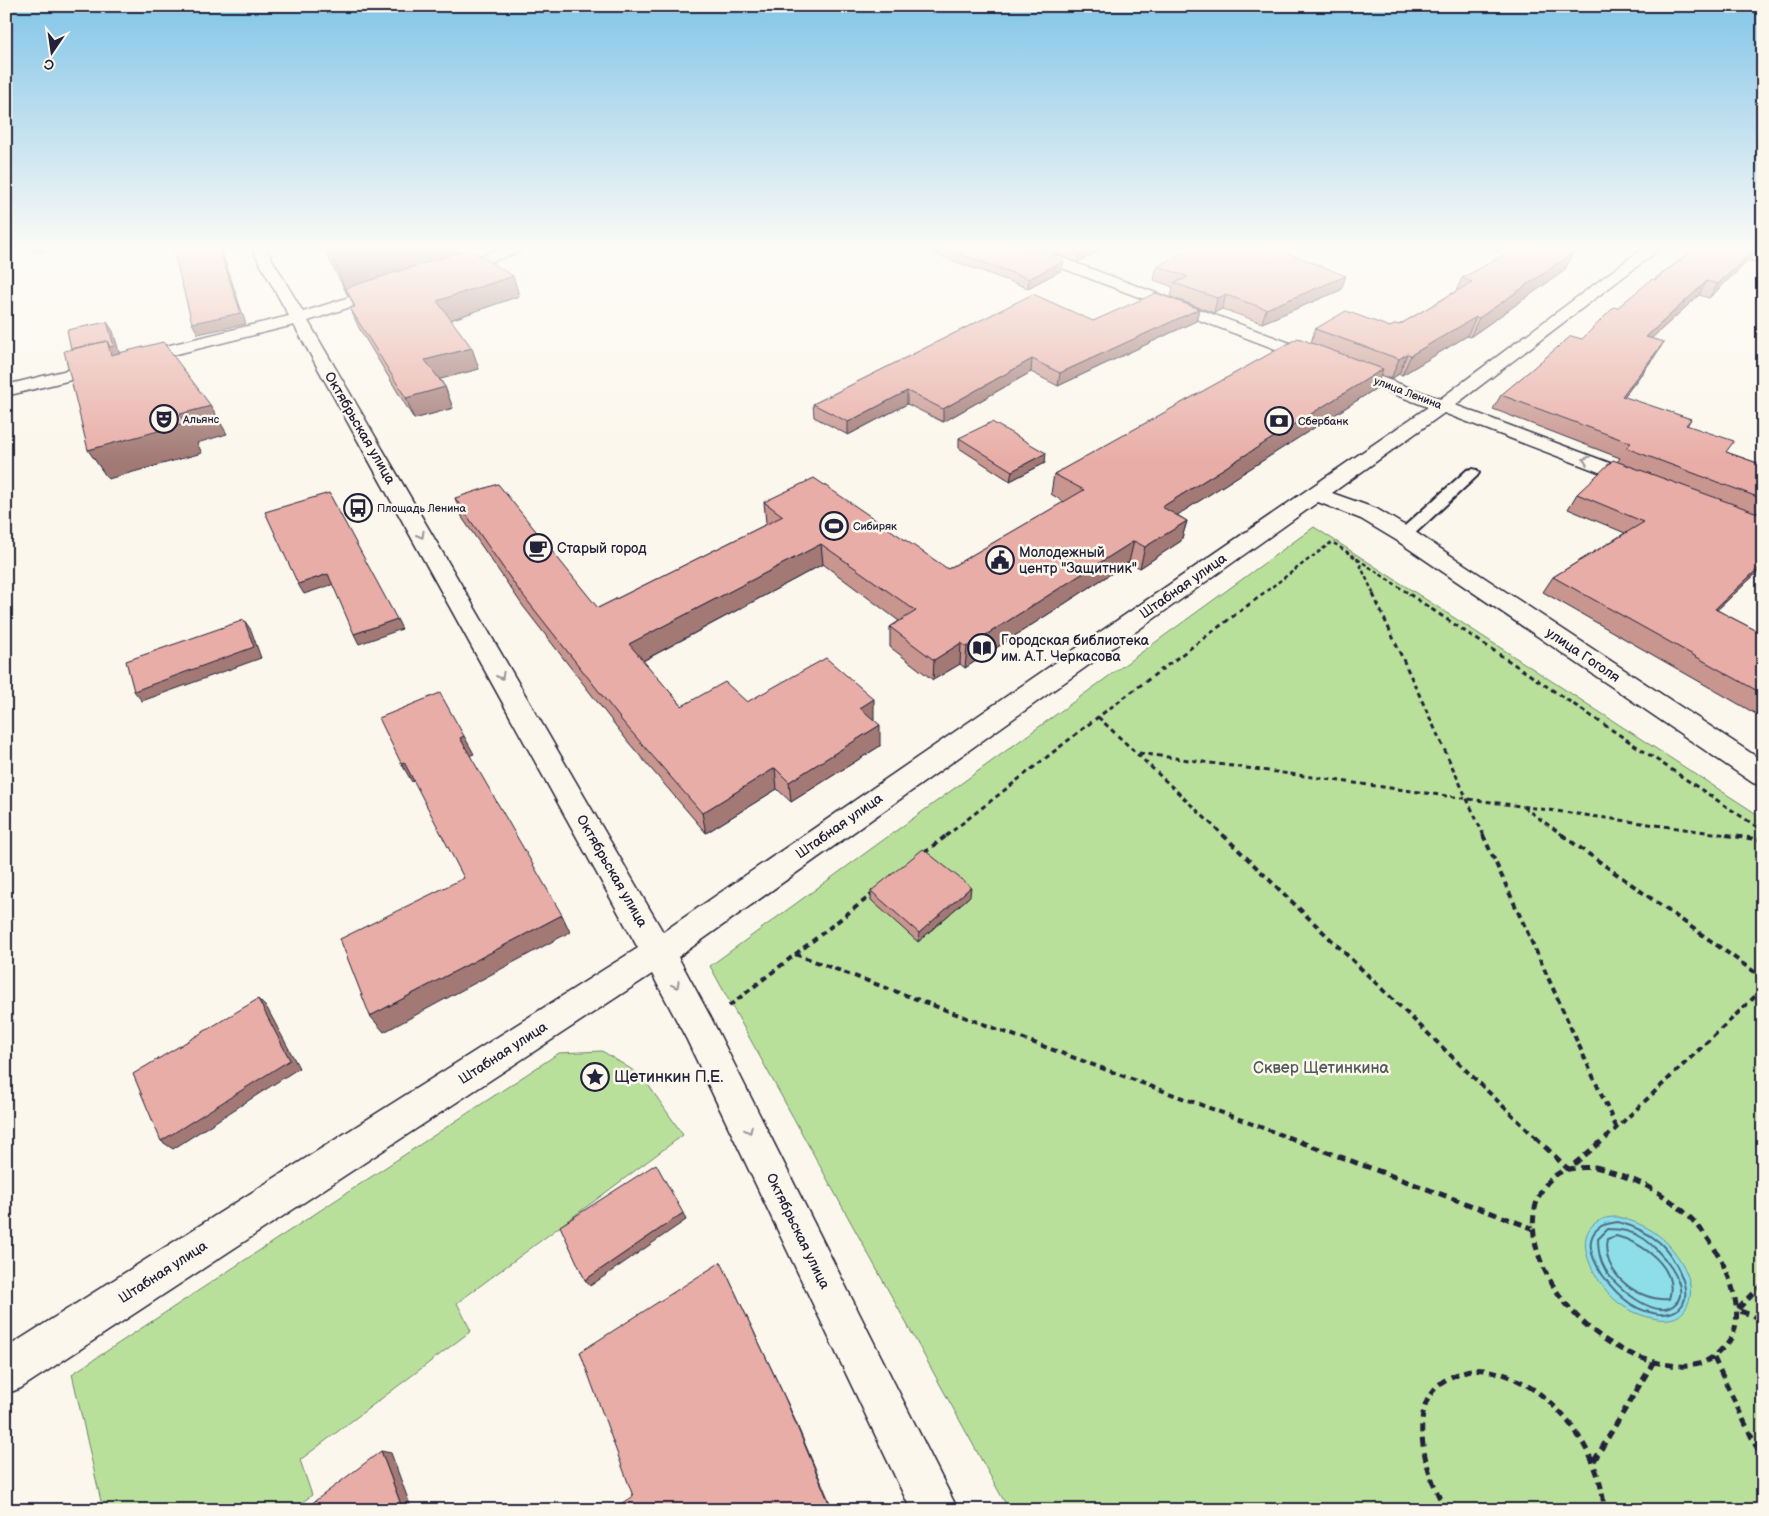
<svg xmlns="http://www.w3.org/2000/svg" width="1769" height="1516" viewBox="0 0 1769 1516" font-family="'Balsamiq Sans',sans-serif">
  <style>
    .green { fill: #b9e09b; stroke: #6e816b }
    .water { fill: #8ddee9; stroke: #6293a3 }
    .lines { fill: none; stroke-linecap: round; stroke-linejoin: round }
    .shore { stroke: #4d6d81; stroke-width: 2 }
    .service-casing { stroke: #22223b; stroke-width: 4 }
    .minor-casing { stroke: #22223b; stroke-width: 3 }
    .secondary-casing { stroke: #22223b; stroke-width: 3 }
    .path-far3 { stroke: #22223b; stroke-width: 2.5; stroke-dasharray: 4 3; stroke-linecap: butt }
    .path-far2 { stroke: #22223b; stroke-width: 3; stroke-dasharray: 5 4; stroke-linecap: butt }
    .path-far1 { stroke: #22223b; stroke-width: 4; stroke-dasharray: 6 4.5; stroke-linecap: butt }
    .path { stroke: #22223b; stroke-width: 5; stroke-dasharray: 8 5.5; stroke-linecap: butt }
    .service { fill: #fbf7ec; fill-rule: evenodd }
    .minor { fill: #fbf7ec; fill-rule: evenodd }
    .secondary { fill: #fbf7ec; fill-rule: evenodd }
    .wall { fill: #c8958f; stroke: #22223b }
    .shaded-wall { fill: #a27974; stroke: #22223b }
    .building { fill: #e8ada6; stroke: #22223b }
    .oneway { stroke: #99979c }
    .labels { text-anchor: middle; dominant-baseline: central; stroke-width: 5; stroke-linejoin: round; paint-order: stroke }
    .far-street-label { font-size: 11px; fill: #22223b; stroke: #fbf7ec }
    .far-poi-label { font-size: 11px; fill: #22223b; stroke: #fbf7ec; text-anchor: start }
    .street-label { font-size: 14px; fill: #22223b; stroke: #fbf7ec }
    .poi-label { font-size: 14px; fill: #22223b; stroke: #fbf7ec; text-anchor: start }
    .near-park-label { font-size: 16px; fill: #4f5b58; stroke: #fbf7ec }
    .near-poi-label { font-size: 16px; fill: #22223b; stroke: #fbf7ec; text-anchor: start }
  </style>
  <rect width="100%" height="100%" fill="#fbf7ec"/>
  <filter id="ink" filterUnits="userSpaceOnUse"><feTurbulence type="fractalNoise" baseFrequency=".02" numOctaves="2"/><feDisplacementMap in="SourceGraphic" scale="10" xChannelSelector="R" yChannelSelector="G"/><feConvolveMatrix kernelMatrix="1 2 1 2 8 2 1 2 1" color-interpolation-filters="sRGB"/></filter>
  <g filter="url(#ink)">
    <path class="green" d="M 1314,527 L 1763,818 L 1763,1510 L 1009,1510 L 710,966 Z
      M 602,1051 L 642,1076 L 683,1135 L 457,1303 L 471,1331 L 300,1460 L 312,1495 L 292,1510 L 103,1510 L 72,1374 L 559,1053 Z"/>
    <path class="water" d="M 1618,1217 C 1637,1222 1654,1229 1668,1244 C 1683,1261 1701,1291 1683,1312 C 1677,1319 1667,1320 1658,1319 C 1643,1317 1626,1310 1614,1299 C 1596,1282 1566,1233 1603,1219 C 1607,1217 1613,1217 1618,1217 Z"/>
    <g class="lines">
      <path class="shore" d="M 1618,1222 C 1633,1226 1647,1232 1659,1242 C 1673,1254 1700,1299 1675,1311 C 1669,1314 1660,1315 1653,1313 C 1642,1311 1631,1305 1623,1298 C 1607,1285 1575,1244 1600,1227 C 1604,1224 1613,1223 1618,1222 Z
        M 1608,1229 C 1620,1229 1631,1231 1641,1237 C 1657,1246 1695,1288 1674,1305 C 1655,1321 1613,1285 1605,1269 C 1599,1259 1598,1250 1598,1239 Z
        M 1616,1236 C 1642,1242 1679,1268 1669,1299 C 1638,1302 1600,1272 1607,1239 Z"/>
      <defs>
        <path id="service" d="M 1472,469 L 1477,470 L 1479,473 L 1477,476 L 1410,538 L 1398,538 L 1396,535 L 1398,532 L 1467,470 Z"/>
        <path id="minor" d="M 252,249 L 266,249 L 303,312 L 387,285 L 393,287 L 395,290 L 393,293 L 308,321 L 663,932 L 1428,407 L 1020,252 L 1018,249 L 1038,249 L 1440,399 L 1642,249 L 1658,249 L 1656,252 L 1455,405 L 1647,477 L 1650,481 L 1647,485 L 1640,487 L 1633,485 L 1444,413 L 1332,493 L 1377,509 L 1412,530 L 1763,761 L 1763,786 L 1753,783 L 1396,540 L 1361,519 L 1318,502 L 678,957 L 711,1018 L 958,1510 L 911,1510 L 687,1040 L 652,974 L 21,1388 L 6,1394 L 6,1348 L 638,948 L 294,325 L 6,396 L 6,385 L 289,316 Z
          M 501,249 L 522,249 L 520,252 L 455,273 L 445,273 L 442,270 L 445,267 Z"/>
        <path id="secondary" d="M 1717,249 L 1740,249 L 1763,254 L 1763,263 L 1719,252 Z"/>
      </defs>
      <use href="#service" class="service-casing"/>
      <use href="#minor" class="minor-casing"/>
      <use href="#secondary" class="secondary-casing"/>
      <path class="path-far3" d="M 1357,558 L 1374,595
        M 1261,595 L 1332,542 L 1411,595"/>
      <path class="path-far2" d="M 1373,594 L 1484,836
        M 1409,594 L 1763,831
        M 1098,717 L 1224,836
        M 1139,753 L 1735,836
        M 1523,807 L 1564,836
        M 946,836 L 1098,717 L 1263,594"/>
      <path class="path-far1" d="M 1223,835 L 1536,1138
        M 1483,835 L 1617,1129
        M 1562,835 L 1763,978
        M 1726,835 L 1763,840
        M 924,853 L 947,835
        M 795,954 L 1290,1138
        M 729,1006 L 874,893
        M 1606,1138 L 1763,989"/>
      <path class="path" d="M 1287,1137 L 1532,1228
        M 1535,1137 L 1568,1169 L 1607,1137
        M 1595,1167 C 1636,1178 1670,1194 1698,1226 C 1720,1250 1750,1308 1730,1340 C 1728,1344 1724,1347 1720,1351 C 1709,1362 1695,1367 1679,1366 C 1643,1363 1612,1348 1585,1324 C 1552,1294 1520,1240 1539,1196 C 1544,1184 1553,1175 1565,1170 C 1575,1167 1585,1168 1595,1167 Z
        M 1763,1284 L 1737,1310 L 1763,1319
        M 1714,1358 L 1763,1461
        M 1594,1461 L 1653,1363
        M 1446,1510 C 1426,1475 1401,1400 1451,1377 C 1461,1372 1472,1368 1484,1370 C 1546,1377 1602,1449 1604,1510"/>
      <use href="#service" class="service"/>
      <use href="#minor" class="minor"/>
      <use href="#secondary" class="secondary"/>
    </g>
    <path class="wall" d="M 324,249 L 457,249 L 458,253 L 513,276 L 519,296 L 451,320 L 479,369 L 440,379 L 445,387 L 453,408 L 414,419 L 359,328 L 350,308 L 354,307 L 349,295 L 348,296 Z
      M 921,249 L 1030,249 L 1062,270 L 1028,288 Z
      M 1042,249 L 1104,249 L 1078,262 Z
      M 1488,249 L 1504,249 L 1499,252 Z
      M 1694,249 L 1761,249 L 1759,251 L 1755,250 L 1748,261 L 1709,298 L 1699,295 L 1651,338 L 1655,356 L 1624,397 L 1691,419 L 1687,426 L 1726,452 L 1763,465 L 1763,567 L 1717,610 L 1763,634 L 1763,718 L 1543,592 L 1553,577 L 1625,533 L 1568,509 L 1577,494 L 1617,462 L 1620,458 L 1493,409 L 1501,395 L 1582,339 L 1617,308 Z
      M 1573,253 L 1564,271 L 1470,337 L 1467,336 L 1402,375 L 1399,374 L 1391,379 L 1380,375 L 1375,389 L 1177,515 L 1187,521 L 1181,541 L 1140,568 L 1129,562 L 965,668 L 960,664 L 933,680 L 890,647 L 890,627 L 899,621 L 823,564 L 643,661 L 682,706 L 747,702 L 874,720 L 880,746 L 791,802 L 777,789 L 706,833 L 629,743 L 523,606 L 463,519 L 455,498 L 598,608 L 767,524 L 766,523 L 764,502 L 948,569 L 1064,502 L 1051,494 L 1054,474 L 1311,343 L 1315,329 L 1390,327 L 1399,325 L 1456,291 L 1462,278 Z
      M 1157,266 L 1341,290 L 1262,323 L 1222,309 L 1214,313 L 1171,297 L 1173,287 L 1154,280 Z
      M 1199,309 L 1196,321 L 1058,386 L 1031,372 L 943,422 L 907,404 L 848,435 L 814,417 L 813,404 L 1093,321 Z
      M 959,438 L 1045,463 L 1010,481 L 959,448 Z
      M 871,891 L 970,896 L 918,942 L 871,900 Z"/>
    <path class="shaded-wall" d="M 31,249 L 53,249 L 34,253 Z
      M 219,249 L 221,249 L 246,324 L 198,334 L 192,323 Z
      M 329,249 L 457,249 L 460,260 L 346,288 L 349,295 L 348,296 Z
      M 1088,249 L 1104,249 L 1078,262 L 1079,253 Z
      M 1756,249 L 1748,261 L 1709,298 L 1718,284 Z
      M 1573,253 L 1564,271 L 1470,337 L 1479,318 Z
      M 1064,261 L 1062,270 L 1028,288 L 1029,279 Z
      M 513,276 L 519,296 L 444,322 L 437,301 Z
      M 1346,276 L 1341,290 L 1262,323 L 1266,309 Z
      M 1707,281 L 1699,295 L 1638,351 L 1646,337 Z
      M 1226,295 L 1222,309 L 1214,313 L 1217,298 Z
      M 1199,309 L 1196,321 L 1058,386 L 1060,373 Z
      M 1476,317 L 1467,336 L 1402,375 L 1411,355 Z
      M 107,322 L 113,331 L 120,355 L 79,365 L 107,341 Z
      M 1664,342 L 1655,356 L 1613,411 L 1622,396 Z
      M 472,348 L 479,369 L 433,381 L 425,360 Z
      M 1407,354 L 1399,374 L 1391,379 L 1399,359 Z
      M 1032,359 L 1031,372 L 943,422 L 943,409 Z
      M 1383,369 L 1375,389 L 1157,528 L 1162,507 Z
      M 445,387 L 453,408 L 414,419 L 406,398 Z
      M 907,391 L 907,404 L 848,435 L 848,422 Z
      M 211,406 L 227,434 L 197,443 L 202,453 L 108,479 L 88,450 L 180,414 Z
      M 1046,453 L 1045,463 L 1010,481 L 1012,471 Z
      M 1187,521 L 1181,541 L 1140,568 L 1145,547 Z
      M 1134,541 L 1129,562 L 965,668 L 967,647 Z
      M 821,544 L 823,564 L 635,665 L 629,644 Z
      M 1763,564 L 1763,567 L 1702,624 L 1715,609 Z
      M 328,574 L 334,584 L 304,594 L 298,584 Z
      M 397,619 L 402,629 L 359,644 L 354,634 Z
      M 244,620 L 251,630 L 261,658 L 142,701 L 134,691 Z
      M 961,643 L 960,664 L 933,680 L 934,660 Z
      M 874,699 L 874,720 L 860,728 L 860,708 Z
      M 880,725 L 880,746 L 791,802 L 789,782 Z
      M 464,736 L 474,754 L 469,756 L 460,738 Z
      M 404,762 L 415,780 L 412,782 L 401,763 Z
      M 775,768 L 777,789 L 706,833 L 702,813 Z
      M 971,887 L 970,896 L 918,942 L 919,933 Z
      M 562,915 L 570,932 L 384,1032 L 370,1016 Z
      M 258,999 L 267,1008 L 299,1068 L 173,1149 L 161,1141 Z
      M 683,1213 L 686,1220 L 590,1286 L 585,1280 Z
      M 726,1273 L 789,1406 L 833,1510 L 832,1510 Z
      M 381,1451 L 391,1453 L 412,1510 L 403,1510 Z"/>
    <path class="building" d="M 173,249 L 219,249 L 241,313 L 192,323 Z
      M 469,249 L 513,276 L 437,301 L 472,348 L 425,360 L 445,387 L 406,398 L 350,308 L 355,307 L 346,288 Z
      M 946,249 L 1030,249 L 1064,261 L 1029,279 Z
      M 1067,249 L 1088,249 L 1079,253 Z
      M 1191,249 L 1278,249 L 1346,276 L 1266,309 L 1226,295 L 1217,298 L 1174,283 L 1188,277 L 1157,266 Z
      M 1515,249 L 1558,249 L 1573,253 L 1479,318 L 1476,317 L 1411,355 L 1407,354 L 1399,359 L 1315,329 L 1346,311 L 1390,327 L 1396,324 L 1399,325 L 1472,282 L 1462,278 Z
      M 1694,249 L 1756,249 L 1718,284 L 1707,281 L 1646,337 L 1664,342 L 1622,396 L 1691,419 L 1686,425 L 1734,441 L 1726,452 L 1763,465 L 1763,499 L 1626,448 L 1631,443 L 1501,395 L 1571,336 L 1582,339 L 1614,307 L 1617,308 L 1652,279 L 1655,280 Z
      M 1156,293 L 1199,309 L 1060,373 L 1032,359 L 943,409 L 907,391 L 848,422 L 813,404 L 1033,294 L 1093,321 Z
      M 107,322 L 114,346 L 110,347 L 107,341 L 71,349 L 67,330 Z
      M 1298,338 L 1383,369 L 1162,507 L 1187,521 L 1145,547 L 1134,541 L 967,647 L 961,643 L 934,660 L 890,627 L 916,611 L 821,544 L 629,644 L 682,706 L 725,682 L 747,702 L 826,658 L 874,699 L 860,708 L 880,725 L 789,782 L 775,768 L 702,813 L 623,722 L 515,585 L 455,498 L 498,484 L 598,608 L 783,516 L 764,502 L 814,478 L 948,569 L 1084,490 L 1054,474 Z
      M 107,341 L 111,355 L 163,342 L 211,406 L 180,414 L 184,424 L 88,450 L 64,351 Z
      M 992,422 L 1046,453 L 1012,471 L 959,438 Z
      M 1613,460 L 1763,515 L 1763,564 L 1715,609 L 1763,634 L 1763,694 L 1553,577 L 1644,522 L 1577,494 Z
      M 329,493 L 397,619 L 354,634 L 328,574 L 298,584 L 265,512 Z
      M 244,620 L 254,647 L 134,691 L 126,661 Z
      M 440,693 L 464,736 L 460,738 L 562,915 L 370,1016 L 340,939 L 464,878 L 404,762 L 401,763 L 379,718 Z
      M 923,849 L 971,887 L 919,933 L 871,891 Z
      M 258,999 L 290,1060 L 161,1141 L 133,1074 Z
      M 656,1164 L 683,1213 L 585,1280 L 560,1226 Z
      M 721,1262 L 785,1398 L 832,1510 L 611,1510 L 633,1496 L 580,1352 Z
      M 381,1451 L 403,1510 L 303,1510 Z"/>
    <defs><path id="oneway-chevron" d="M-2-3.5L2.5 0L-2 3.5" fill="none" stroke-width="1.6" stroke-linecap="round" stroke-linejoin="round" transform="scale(1.25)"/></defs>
    <g class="oneway">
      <use href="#oneway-chevron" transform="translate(1586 460) rotate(-159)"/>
      <use href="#oneway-chevron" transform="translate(421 535) rotate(60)"/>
      <use href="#oneway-chevron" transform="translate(501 676) rotate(60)"/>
      <use href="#oneway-chevron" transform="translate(676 985) rotate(62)"/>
      <use href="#oneway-chevron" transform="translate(749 1130) rotate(64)"/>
    </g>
  </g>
  <linearGradient id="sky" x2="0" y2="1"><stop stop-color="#83c5e8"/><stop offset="0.54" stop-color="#fdfbf6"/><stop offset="1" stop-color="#fdfbf6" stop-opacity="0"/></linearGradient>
  <rect width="1769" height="461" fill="url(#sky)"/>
  <defs>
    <symbol id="theatre-ring" viewBox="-11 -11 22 22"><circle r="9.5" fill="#fbf7ec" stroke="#22223b" stroke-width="1.5"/><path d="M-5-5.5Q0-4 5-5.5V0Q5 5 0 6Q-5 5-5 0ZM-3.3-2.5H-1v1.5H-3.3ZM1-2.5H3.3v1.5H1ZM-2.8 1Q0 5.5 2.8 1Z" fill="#22223b"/></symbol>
    <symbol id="bank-ring" viewBox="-11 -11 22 22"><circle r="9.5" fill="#fbf7ec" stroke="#22223b" stroke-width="1.5"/><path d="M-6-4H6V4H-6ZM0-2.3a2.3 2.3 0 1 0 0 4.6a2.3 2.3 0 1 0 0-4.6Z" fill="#22223b"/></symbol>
    <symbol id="bus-ring" viewBox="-11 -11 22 22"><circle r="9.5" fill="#fbf7ec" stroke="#22223b" stroke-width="1.5"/><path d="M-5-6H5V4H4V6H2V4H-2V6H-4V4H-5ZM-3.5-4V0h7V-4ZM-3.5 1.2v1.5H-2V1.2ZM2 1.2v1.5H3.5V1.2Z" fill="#22223b"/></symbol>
    <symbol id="stadium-ring" viewBox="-11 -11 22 22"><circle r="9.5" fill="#fbf7ec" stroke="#22223b" stroke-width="1.5"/><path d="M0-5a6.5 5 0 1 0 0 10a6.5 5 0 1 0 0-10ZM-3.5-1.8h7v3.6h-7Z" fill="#22223b"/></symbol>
    <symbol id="cafe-ring" viewBox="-11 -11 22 22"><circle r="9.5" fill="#fbf7ec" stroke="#22223b" stroke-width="1.5"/><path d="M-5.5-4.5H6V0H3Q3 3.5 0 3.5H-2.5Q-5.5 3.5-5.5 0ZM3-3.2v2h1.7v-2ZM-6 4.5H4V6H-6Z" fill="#22223b"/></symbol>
    <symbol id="civic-ring" viewBox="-11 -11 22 22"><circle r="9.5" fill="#fbf7ec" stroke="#22223b" stroke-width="1.5"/><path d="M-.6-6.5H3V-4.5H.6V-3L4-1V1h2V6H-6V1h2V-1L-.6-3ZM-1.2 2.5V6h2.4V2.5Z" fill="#22223b"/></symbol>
    <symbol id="library-ring" viewBox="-11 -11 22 22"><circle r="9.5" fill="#fbf7ec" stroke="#22223b" stroke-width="1.5"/><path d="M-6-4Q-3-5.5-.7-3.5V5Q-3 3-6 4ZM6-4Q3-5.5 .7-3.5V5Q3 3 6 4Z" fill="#22223b"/></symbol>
    <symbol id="sight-ring" viewBox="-11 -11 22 22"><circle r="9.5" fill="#fbf7ec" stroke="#22223b" stroke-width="1.5"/><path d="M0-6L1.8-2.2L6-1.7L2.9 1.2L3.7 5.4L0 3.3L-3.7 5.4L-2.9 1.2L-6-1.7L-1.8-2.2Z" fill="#22223b"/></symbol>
  </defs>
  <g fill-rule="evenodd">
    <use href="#theatre-ring" x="148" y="403" width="32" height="32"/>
    <use href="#bank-ring" x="1263" y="405" width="32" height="32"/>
    <use href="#bus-ring" x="342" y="492" width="32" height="32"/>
    <use href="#stadium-ring" x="818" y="510" width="32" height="32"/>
    <use href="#cafe-ring" x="522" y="532" width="32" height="32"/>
    <use href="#civic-ring" x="984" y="544" width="32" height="32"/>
    <use href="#library-ring" x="966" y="632" width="32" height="32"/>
    <use href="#sight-ring" x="579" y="1061" width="32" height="32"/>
  </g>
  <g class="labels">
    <g class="far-street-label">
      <text transform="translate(1408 393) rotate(21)">улица Ленина</text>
    </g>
    <g class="far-poi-label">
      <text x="183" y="419">Альянс</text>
      <text x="1298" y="421">Сбербанк</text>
      <text x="377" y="508">Площадь Ленина</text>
      <text x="853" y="526">Сибиряк</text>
    </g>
    <g class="street-label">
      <text transform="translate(360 428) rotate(60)">Октябрьская улица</text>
      <text transform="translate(1183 586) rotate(-35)">Штабная улица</text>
      <text transform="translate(1583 655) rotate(34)">улица Гоголя</text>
      <text transform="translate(839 826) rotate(-35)">Штабная улица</text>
      <text transform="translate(612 871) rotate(60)">Октябрьская улица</text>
      <text transform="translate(503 1053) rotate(-33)">Штабная улица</text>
      <text transform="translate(798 1231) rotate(64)">Октябрьская улица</text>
      <text transform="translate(163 1272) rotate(-33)">Штабная улица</text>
    </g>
    <g class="poi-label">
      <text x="557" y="548">Старый город</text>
      <text x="1019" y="552">Молодежный<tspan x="1019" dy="16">центр "Защитник"</tspan></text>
      <text x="1001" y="640">Городская библиотека<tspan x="1001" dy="16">им. А.Т. Черкасова</tspan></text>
    </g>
    <g class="near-park-label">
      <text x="1321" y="1068">Сквер Щетинкина</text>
    </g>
    <g class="near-poi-label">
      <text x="614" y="1077">Щетинкин П.Е.</text>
    </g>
  </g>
  <rect width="1769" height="1516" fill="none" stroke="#fbf7ec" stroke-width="25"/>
  <rect x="12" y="12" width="1744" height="1491" fill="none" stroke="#22223b" stroke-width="2" filter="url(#ink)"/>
  <g transform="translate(52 52) rotate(193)" stroke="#fbf7ec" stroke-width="4" paint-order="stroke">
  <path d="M0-4L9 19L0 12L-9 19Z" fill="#22223b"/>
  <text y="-8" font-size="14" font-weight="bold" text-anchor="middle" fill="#22223b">С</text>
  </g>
</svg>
